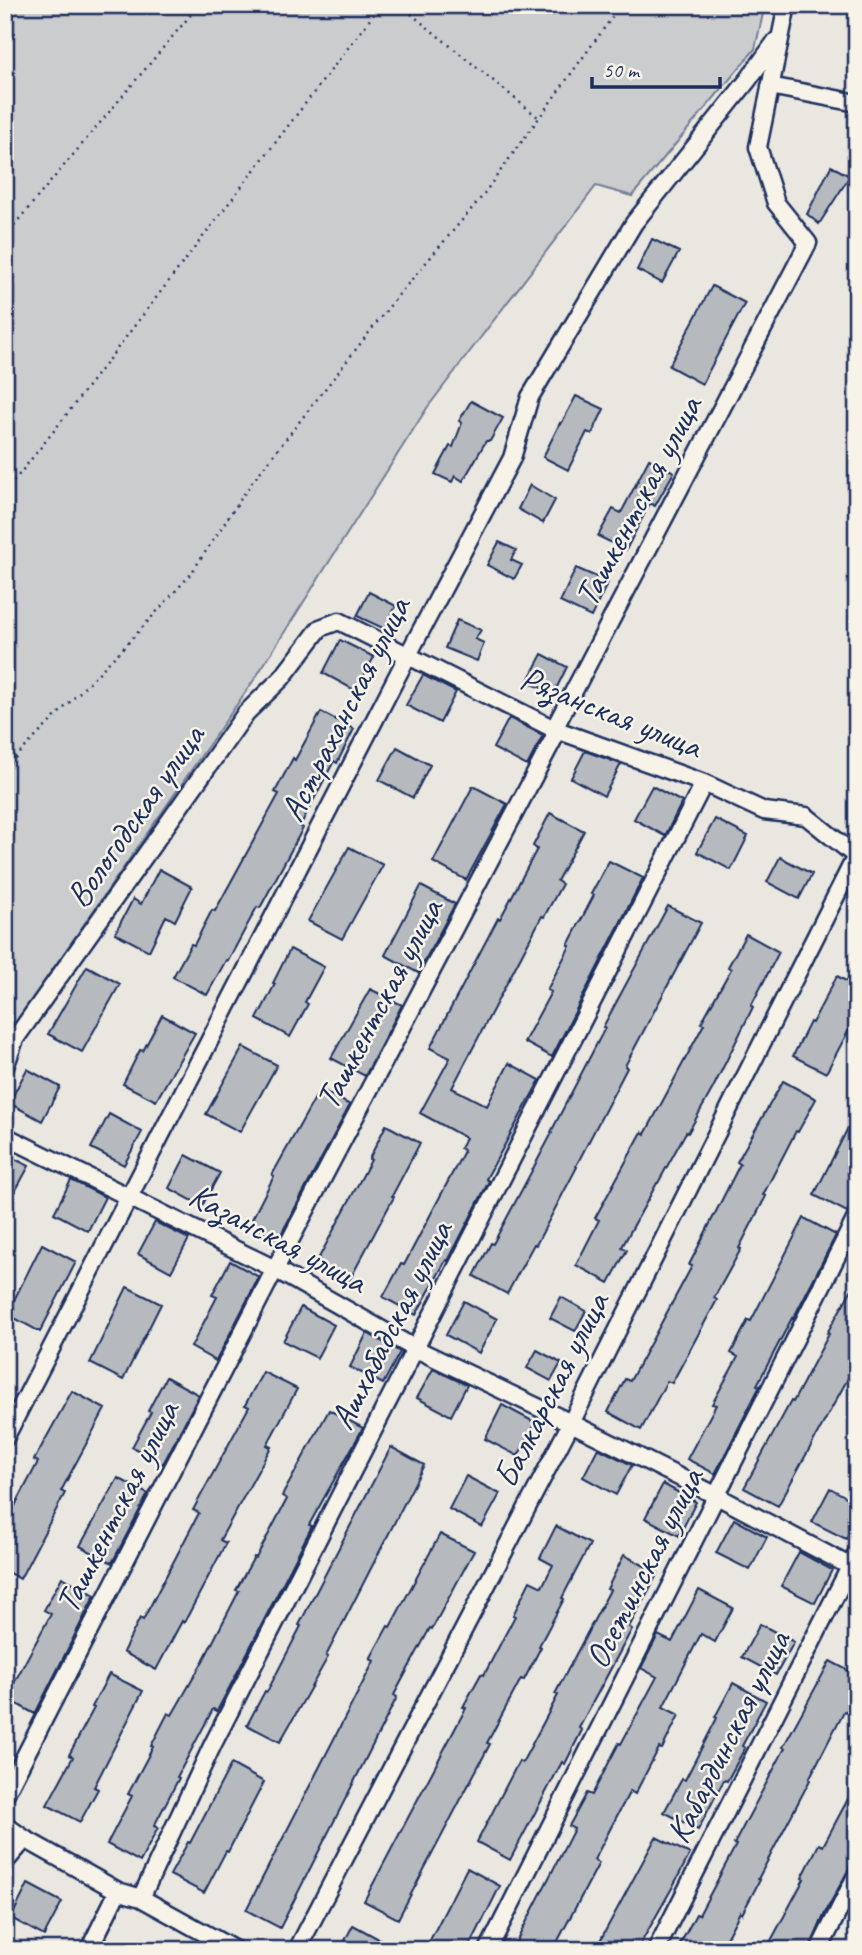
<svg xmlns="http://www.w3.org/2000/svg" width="862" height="1955" viewBox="0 0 862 1955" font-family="Caveat,sans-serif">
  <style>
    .green { fill: #cbcccd; stroke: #737e96; stroke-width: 2 }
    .building { fill: #b6babf; stroke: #1b2f5e; stroke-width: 2 }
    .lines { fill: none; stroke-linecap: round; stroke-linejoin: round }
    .minor-casing { stroke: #1b2f5e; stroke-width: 21 }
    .path { stroke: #1b2f5e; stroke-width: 2.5; stroke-dasharray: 2 5; stroke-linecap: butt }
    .minor { stroke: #f7f3e8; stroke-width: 16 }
    .labels { text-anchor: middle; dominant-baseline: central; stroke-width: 5; stroke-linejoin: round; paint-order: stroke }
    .street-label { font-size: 35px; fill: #1b2f5e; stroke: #f7f3e8 }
  </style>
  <rect width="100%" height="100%" fill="#eae7e0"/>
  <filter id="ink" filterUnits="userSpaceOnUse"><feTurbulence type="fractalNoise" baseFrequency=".0143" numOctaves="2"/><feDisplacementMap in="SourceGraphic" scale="14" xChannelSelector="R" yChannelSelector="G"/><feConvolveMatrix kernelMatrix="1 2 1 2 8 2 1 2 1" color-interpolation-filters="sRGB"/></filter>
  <g filter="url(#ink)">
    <path class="green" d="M 5,5 L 765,5 L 755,49 L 632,196 L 596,186 L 427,408 L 256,677 L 5,1038 Z"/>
    <path class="building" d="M 831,166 L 850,176 L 819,224 L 807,214 Z
      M 652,239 L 679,252 L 662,283 L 637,270 Z
      M 712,286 L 745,303 L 702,384 L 669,366 Z
      M 576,396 L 604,409 L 592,434 L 587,432 L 568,470 L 543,457 L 560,423 L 561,424 Z
      M 471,401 L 503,418 L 490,441 L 486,441 L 463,481 L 455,476 L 452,482 L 435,474 L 450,446 L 453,447 L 462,423 L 459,421 Z
      M 649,459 L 674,472 L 655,506 L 650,503 L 626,550 L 598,536 L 613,509 L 621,513 Z
      M 530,485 L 555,500 L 543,523 L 518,509 Z
      M 499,542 L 516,550 L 511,560 L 522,565 L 514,579 L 487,565 Z
      M 576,568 L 608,582 L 591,617 L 560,602 Z
      M 369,592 L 396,606 L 385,629 L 357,616 Z
      M 457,620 L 481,630 L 475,639 L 484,643 L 477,661 L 445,648 Z
      M 340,640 L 374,657 L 356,691 L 323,673 Z
      M 542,654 L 567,667 L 554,693 L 527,682 Z
      M 423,675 L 456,692 L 440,723 L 406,705 Z
      M 321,712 L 354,729 L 337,763 L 334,761 L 300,826 L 303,828 L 260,908 L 257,907 L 228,961 L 226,960 L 207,995 L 173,977 L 191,944 L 194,945 L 212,910 L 215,911 L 279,794 L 275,792 L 293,758 L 295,760 Z
      M 509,718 L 543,735 L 527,766 L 493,748 Z
      M 397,747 L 430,765 L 413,798 L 379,780 Z
      M 585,751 L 621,764 L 604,796 L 571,778 Z
      M 473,786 L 507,804 L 466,880 L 433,862 Z
      M 652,786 L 682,802 L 665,836 L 634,819 Z
      M 550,813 L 584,831 L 557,881 L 562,884 L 544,917 L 542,916 L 452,1088 L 487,1106 L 509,1063 L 540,1080 L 486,1179 L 489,1181 L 448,1261 L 446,1260 L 416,1315 L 383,1297 L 401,1264 L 404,1265 L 464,1151 L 460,1148 L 466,1138 L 420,1113 L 450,1058 L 430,1048 L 498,918 L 500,919 L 537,849 L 533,846 Z
      M 715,819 L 748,836 L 731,870 L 697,852 Z
      M 349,847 L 383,865 L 342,939 L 308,921 Z
      M 780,857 L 812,874 L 799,899 L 767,882 Z
      M 609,861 L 643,878 L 552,1057 L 524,1042 L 551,992 L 547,990 L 570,946 L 568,945 L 594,895 L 591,894 Z
      M 159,869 L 192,887 L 175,921 L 166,916 L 149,951 L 115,933 L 133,899 L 141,904 Z
      M 421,886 L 455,904 L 418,973 L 385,955 Z
      M 668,906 L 701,923 L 625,1066 L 627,1068 L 576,1166 L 577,1167 L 536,1245 L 534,1244 L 507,1294 L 474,1276 L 491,1243 L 493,1244 L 552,1133 L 551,1132 L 605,1028 L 603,1027 Z
      M 746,934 L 779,952 L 751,1006 L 753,1007 L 713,1088 L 688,1133 L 686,1132 L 658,1183 L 657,1183 L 622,1247 L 627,1250 L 609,1283 L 576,1265 L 599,1220 L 595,1218 L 642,1132 L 645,1134 L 704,1024 L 701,1023 L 731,969 L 728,967 Z
      M 290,949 L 324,967 L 305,1002 L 308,1004 L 290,1037 L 257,1019 L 275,984 L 273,983 Z
      M 87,966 L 120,984 L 82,1052 L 48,1034 Z
      M 837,976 L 857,987 L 857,1029 L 851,1026 L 826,1073 L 793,1056 L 810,1022 L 812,1023 Z
      M 370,989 L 402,1005 L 365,1076 L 331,1058 Z
      M 162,1015 L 195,1033 L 156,1101 L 123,1084 L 140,1050 L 143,1051 Z
      M 243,1047 L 277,1065 L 240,1132 L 206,1114 Z
      M 27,1069 L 60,1087 L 42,1121 L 9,1103 Z
      M 783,1081 L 816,1099 L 798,1132 L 796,1131 L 763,1195 L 766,1196 L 739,1248 L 741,1249 L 714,1298 L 717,1300 L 699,1333 L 672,1383 L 667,1381 L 641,1430 L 608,1412 L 625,1379 L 630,1381 L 692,1266 L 689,1265 L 740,1164 L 737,1162 Z
      M 320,1089 L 350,1105 L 278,1240 L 249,1225 L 274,1176 L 272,1175 Z
      M 857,1110 L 857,1195 L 847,1212 L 814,1195 Z
      M 109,1114 L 142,1132 L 124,1165 L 91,1148 Z
      M 386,1125 L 420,1143 L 392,1196 L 394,1197 L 349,1281 L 316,1263 L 371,1160 L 369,1159 Z
      M 5,1154 L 29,1166 L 5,1210 Z
      M 186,1155 L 220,1173 L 202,1206 L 169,1188 Z
      M 71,1180 L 105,1197 L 88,1231 L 54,1213 Z
      M 804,1218 L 836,1235 L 793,1319 L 792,1318 L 757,1385 L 760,1386 L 715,1474 L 687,1459 L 716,1405 L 712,1404 L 738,1357 L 731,1353 L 748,1320 L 751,1321 Z
      M 155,1222 L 189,1239 L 171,1272 L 138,1254 Z
      M 42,1244 L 76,1262 L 40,1332 L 7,1314 Z
      M 230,1261 L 259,1277 L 216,1361 L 191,1347 L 217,1297 L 212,1295 Z
      M 857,1280 L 857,1362 L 778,1506 L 744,1488 L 791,1401 L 793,1402 L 829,1334 L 827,1333 Z
      M 127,1287 L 161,1304 L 123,1380 L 90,1363 Z
      M 561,1297 L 586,1311 L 575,1331 L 550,1318 Z
      M 464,1301 L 497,1319 L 479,1353 L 446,1335 Z
      M 301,1307 L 334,1325 L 317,1358 L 283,1341 Z
      M 367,1333 L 400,1352 L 383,1384 L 350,1367 Z
      M 537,1350 L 561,1363 L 551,1381 L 527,1368 Z
      M 433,1369 L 467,1385 L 451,1416 L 417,1398 Z
      M 263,1372 L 297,1389 L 267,1445 L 271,1447 L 220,1540 L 226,1543 L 184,1623 L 182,1621 L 156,1670 L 123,1652 L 140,1618 L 143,1620 L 199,1513 L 193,1510 L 249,1407 L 245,1405 Z
      M 166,1377 L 199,1395 L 163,1464 L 132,1447 L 151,1412 L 148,1411 Z
      M 72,1391 L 105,1409 L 61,1491 L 65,1493 L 20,1579 L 5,1571 L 5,1525 L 38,1462 L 34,1460 Z
      M 502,1405 L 536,1423 L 518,1456 L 485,1439 Z
      M 329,1410 L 363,1428 L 309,1525 L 312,1526 L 236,1675 L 217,1711 L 213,1709 L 177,1777 L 179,1778 L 154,1826 L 158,1828 L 140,1862 L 107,1844 L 132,1796 L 128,1794 L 153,1747 L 151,1746 L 168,1713 L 172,1715 L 203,1661 L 239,1591 L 236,1590 L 254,1557 L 256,1558 L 287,1499 L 282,1496 Z
      M 391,1447 L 424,1465 L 326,1656 L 328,1657 L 280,1742 L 247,1725 L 265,1691 L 267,1692 L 301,1626 L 299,1625 Z
      M 598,1448 L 632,1465 L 616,1495 L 583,1477 Z
      M 466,1476 L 500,1494 L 482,1527 L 449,1509 Z
      M 118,1478 L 148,1494 L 112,1563 L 80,1546 Z
      M 663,1484 L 696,1502 L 679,1536 L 645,1518 Z
      M 830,1488 L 857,1503 L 857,1518 L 846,1539 L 812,1522 Z
      M 734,1519 L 767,1537 L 750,1570 L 716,1553 Z
      M 556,1526 L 590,1544 L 562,1598 L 564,1599 L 539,1646 L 541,1647 L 524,1680 L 521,1679 L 487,1743 L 490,1744 L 398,1919 L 364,1901 L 466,1708 L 463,1707 L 481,1674 L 484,1675 L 515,1616 L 513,1615 L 530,1581 L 542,1587 L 553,1565 L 540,1558 Z
      M 440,1534 L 474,1551 L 432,1629 L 430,1628 L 394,1695 L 397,1697 L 280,1928 L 246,1910 L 374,1661 L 370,1659 L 388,1626 L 390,1627 Z
      M 799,1552 L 832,1570 L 815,1603 L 781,1586 Z
      M 624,1555 L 658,1573 L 629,1627 L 632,1629 L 579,1728 L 582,1730 L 565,1764 L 562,1762 L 510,1860 L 477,1842 L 519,1761 L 522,1763 L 558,1695 L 555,1694 L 610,1590 L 607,1589 Z
      M 62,1577 L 95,1595 L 35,1714 L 6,1698 L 51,1614 L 44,1610 Z
      M 699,1590 L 733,1608 L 715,1642 L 701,1634 L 663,1707 L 679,1715 L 662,1749 L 659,1748 L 635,1794 L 630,1791 L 594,1860 L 599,1863 L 553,1950 L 512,1950 L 574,1829 L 569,1826 L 587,1793 L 592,1795 L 619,1743 L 621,1744 L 657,1677 L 641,1668 L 658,1635 L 672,1642 Z
      M 760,1624 L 794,1642 L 776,1675 L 742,1657 Z
      M 830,1661 L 857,1675 L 857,1692 L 846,1712 L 844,1711 L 809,1779 L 810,1780 L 758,1879 L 760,1880 L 742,1914 L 740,1912 L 720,1950 L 677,1950 L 696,1914 L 699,1915 L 736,1845 L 734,1844 L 785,1748 L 783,1747 Z
      M 109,1674 L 143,1691 L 94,1787 L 98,1789 L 80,1822 L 47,1805 L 73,1757 L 69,1755 L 94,1708 L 92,1707 Z
      M 733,1683 L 766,1701 L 742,1746 L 745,1748 L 727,1781 L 724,1780 L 698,1830 L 664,1812 L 682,1779 L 685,1780 L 717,1718 L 715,1717 Z
      M 231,1764 L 264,1782 L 228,1852 L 226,1851 L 204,1893 L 170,1875 L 188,1842 L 190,1843 Z
      M 857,1782 L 857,1854 L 825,1913 L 809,1950 L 766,1950 L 804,1879 L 802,1878 L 819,1844 L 823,1846 Z
      M 656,1837 L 690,1854 L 672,1888 L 637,1950 L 595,1950 Z
      M 467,1868 L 500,1886 L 468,1950 L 439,1950 L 428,1944 Z
      M 28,1884 L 62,1902 L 44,1936 L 11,1918 Z
      M 353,1925 L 399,1950 L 340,1950 Z"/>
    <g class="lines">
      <defs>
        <path id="minor" d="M 770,86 L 857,103
          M 5,1067 L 15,1039 L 246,713 L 282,678 L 320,628 L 339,621 L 554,729 L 704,783 L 764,811 L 806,816 L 857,857
          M 5,1136 L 275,1269 L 414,1348 L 571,1423 L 715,1495 L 857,1570
          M 5,1438 L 408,655 L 512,458 L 530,397 L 634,223 L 748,80 L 776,41
          M 5,1795 L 275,1269 L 554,738 L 554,729 L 808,243 L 776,203 L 758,147 L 787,5
          M 5,1825 L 25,1839 L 118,1891 L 141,1898 L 235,1950
          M 5,1862 L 25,1839
          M 141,1898 L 213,1744 L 704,783
          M 89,1950 L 118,1891
          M 297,1950 L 571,1423 L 856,856
          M 488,1950 L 857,1216
          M 656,1950 L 857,1553
          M 819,1950 L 857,1874"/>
      </defs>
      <use href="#minor" class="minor-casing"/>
      <path class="path" d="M 400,5 L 539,118
        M 5,236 L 199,5
        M 5,492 L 53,432 L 381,5
        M 5,768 L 130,641 L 190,575 L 250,485 L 396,298 L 480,199 L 621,5"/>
      <use href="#minor" class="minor"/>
    </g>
  </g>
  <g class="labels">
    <g class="street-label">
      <text transform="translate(638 501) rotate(-62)">Ташкентская улица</text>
      <text transform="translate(345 709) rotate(-63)">Астраханская улица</text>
      <text transform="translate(611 712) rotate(22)">Рязанская улица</text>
      <text transform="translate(135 816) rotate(-55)">Вологодская улица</text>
      <text transform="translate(379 1004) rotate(-62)">Ташкентская улица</text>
      <text transform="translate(278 1238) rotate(28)">Казанская улица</text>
      <text transform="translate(391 1325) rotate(-63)">Ашхабадская улица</text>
      <text transform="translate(551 1390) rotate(-63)">Балкарская улица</text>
      <text transform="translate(117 1507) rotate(-63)">Ташкентская улица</text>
      <text transform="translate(644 1568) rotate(-63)">Осетинская улица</text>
      <text transform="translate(728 1737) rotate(-63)">Кабардинская улица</text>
    </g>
  </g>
  <rect width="862" height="1955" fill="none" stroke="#f7f3e8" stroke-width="28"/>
  <rect x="14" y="14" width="834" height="1927" fill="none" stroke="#1b2f5e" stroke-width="2.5" filter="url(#ink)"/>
  <path d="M592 77v10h128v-10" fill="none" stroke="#1b2f5e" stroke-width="3.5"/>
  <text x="603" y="77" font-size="21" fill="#1b2f5e" stroke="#f7f3e8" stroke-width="5" paint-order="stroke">50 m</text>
</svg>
